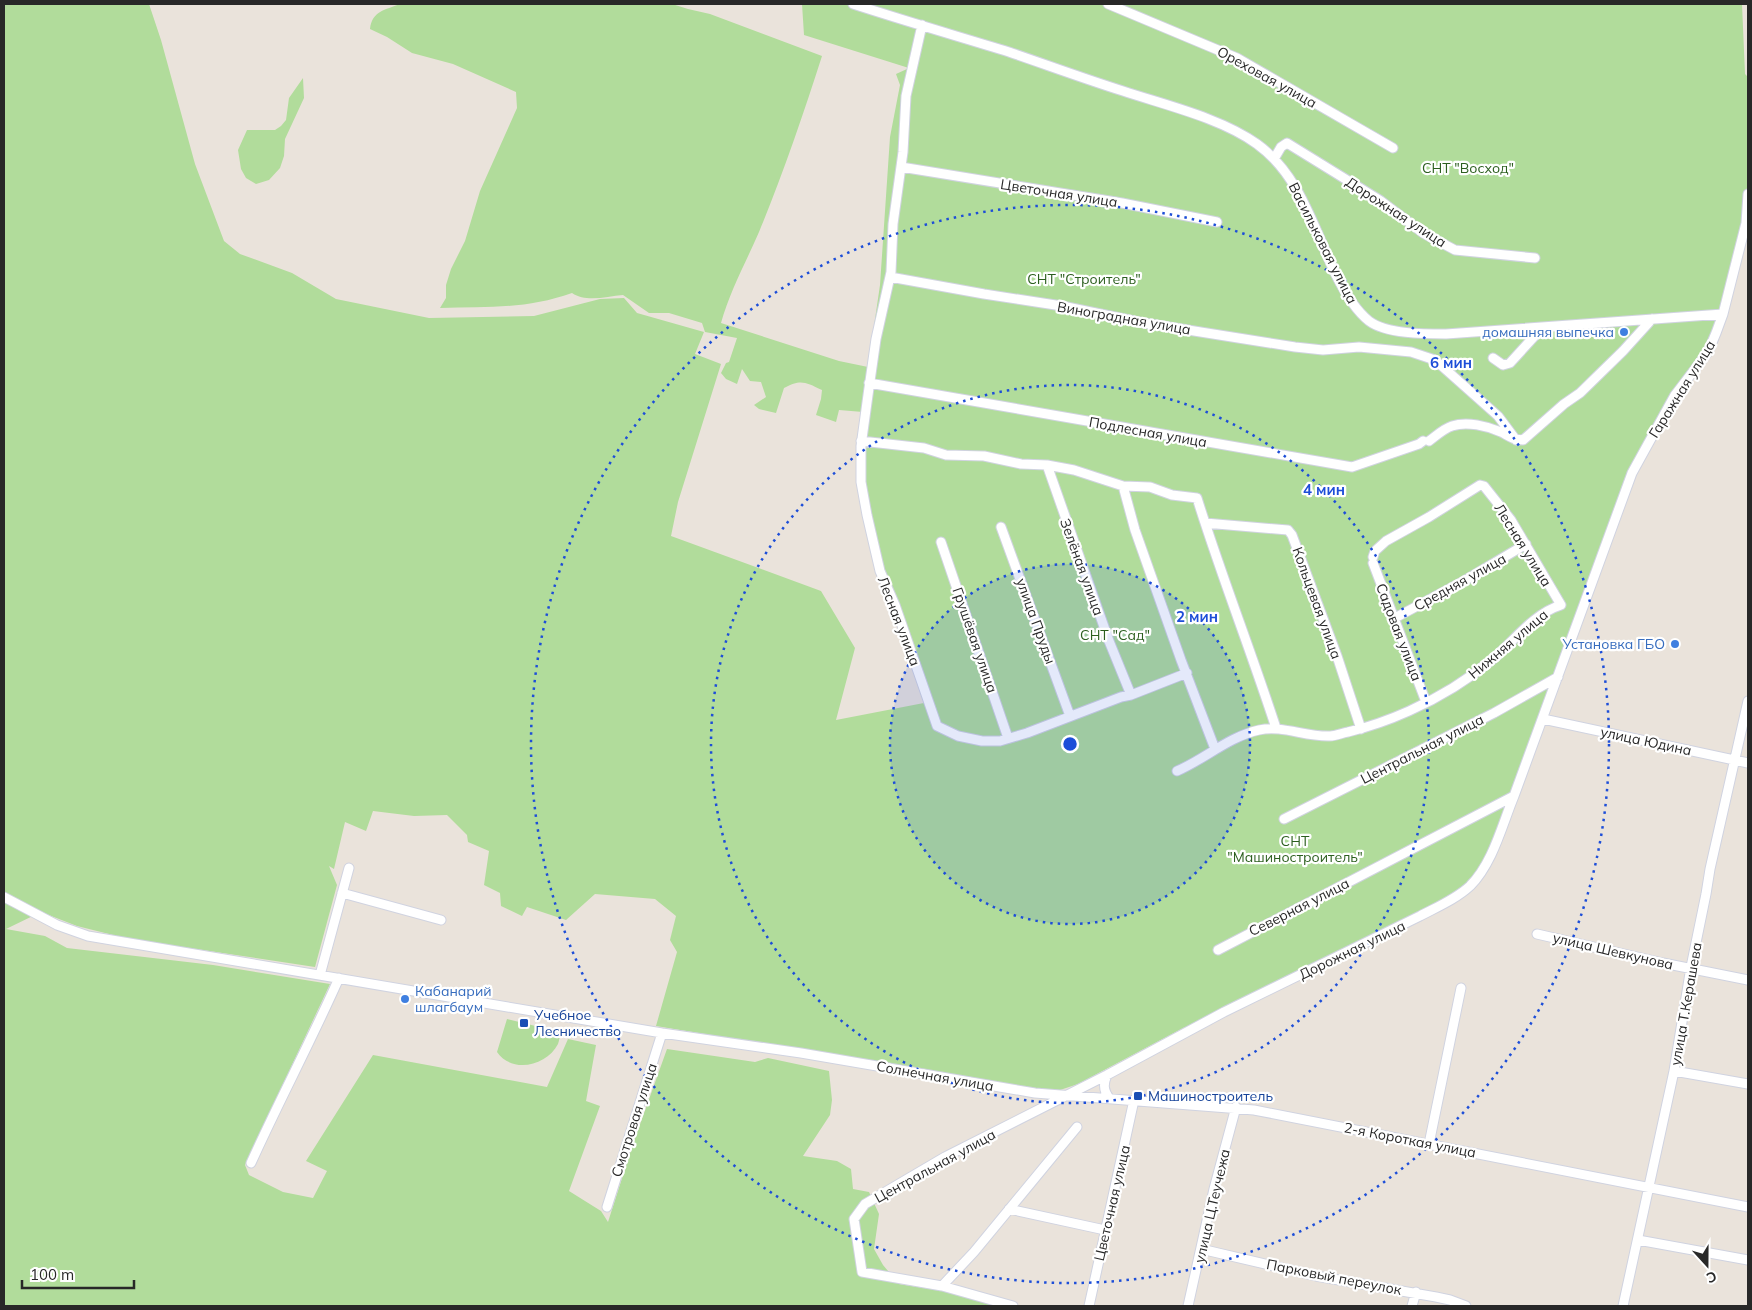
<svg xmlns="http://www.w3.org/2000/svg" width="1752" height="1310" viewBox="0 0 1752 1310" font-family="Mulish,sans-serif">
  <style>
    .green { fill: #b1dc9b }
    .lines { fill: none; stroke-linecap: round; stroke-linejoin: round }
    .minor-casing { stroke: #d0d3e0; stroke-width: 11 }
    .minor { stroke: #fff; stroke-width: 9 }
    .ring { fill: none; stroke: #1d4ed8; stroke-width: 2.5; stroke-dasharray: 2.5 5 }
    .shop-dot { fill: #3f7fe0; stroke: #fff; stroke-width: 2 }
    .transit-dot { fill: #1a4fb4; stroke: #fff; stroke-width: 2 }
    .labels { text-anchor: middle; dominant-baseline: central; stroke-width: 4.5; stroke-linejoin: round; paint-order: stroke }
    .street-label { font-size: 14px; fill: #282828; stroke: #fff }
    .park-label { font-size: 14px; fill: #2c5f1f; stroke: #fff }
    .shop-label { font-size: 14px; fill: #366cbe; stroke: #fff; text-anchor: end }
    .transit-label { font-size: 14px; fill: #164399; stroke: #fff; text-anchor: start }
    .centre { fill: #1d4ed8; stroke: #fff; stroke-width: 2.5 }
    .ring-label { font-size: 15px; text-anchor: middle; font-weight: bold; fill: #1d4ed8; stroke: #fff; stroke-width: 4.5; stroke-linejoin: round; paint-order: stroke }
  </style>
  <rect width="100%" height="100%" fill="#eae3db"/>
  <path class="green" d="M 4,4 L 149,4 L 161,40 L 195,164 L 224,241 L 240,254 L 292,273 L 336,299 L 429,318 L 534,316 L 600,299 L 624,298 L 637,313 L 704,332 L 695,354 L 721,364 L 678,502 L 671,536 L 821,591 L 855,648 L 836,720 L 929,702 L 906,640 L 867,515 L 861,446 L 891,272 L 912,69 L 804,35 L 802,4 L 1742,4 L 1745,74 L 1748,77 L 1748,194 L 1716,333 L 1675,395 L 1632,473 L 1493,849 L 1465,890 L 1186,1033 L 1185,1027 L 1078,1084 L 1060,1090 L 1034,1088 L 656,1026 L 677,952 L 670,940 L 676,916 L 655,899 L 595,894 L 566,920 L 527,907 L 522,916 L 501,906 L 500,893 L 484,885 L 489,851 L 468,842 L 467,835 L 447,815 L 414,816 L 373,811 L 366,831 L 345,822 L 334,869 L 329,866 L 337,885 L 315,967 L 129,939 L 77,926 L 41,912 L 6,929 L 45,936 L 67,948 L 213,965 L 330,984 L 245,1165 L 249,1175 L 283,1192 L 313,1198 L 327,1171 L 306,1161 L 373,1055 L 547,1087 L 568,1039 L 596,1045 L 586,1101 L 600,1106 L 569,1191 L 601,1211 L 608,1222 L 633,1144 L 667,1049 L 755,1062 L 768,1058 L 829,1071 L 832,1100 L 830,1115 L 803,1156 L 837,1161 L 851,1169 L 853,1189 L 869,1192 L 879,1214 L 874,1249 L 883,1265 L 899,1284 L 943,1291 L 1008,1306 L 4,1306 Z
    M 400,4 L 672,4 L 688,9 L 710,14 L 822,56 C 803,115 783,174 759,232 C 746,262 730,291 721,323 L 839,361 L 868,367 L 880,285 L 890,137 L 900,85 L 896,74 L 907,69 L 910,71 L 889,272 L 863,412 L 839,410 L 836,422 L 816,415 L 821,399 L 822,390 C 805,382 801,379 784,388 L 776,413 L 759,409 L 754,405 L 766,397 L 761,382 L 750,381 L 742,369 L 737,384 L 726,379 L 721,373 L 726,363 L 729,362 L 737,338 L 705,332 L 702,323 L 669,313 L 649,313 L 623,295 C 607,296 587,303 572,293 C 527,309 487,307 440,308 L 446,298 L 446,285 L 451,269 L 465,241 L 480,191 L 517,108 L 516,92 L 453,64 L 412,53 L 387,37 L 370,29 C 372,11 385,10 400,4 Z
    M 303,78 L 304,98 L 285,139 L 284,156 L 280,168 L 269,180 L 256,184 L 246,178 L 241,169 L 238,150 L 247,130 L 275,130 L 281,126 L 286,120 L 289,98 Z
    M 507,1019 L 560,1032 C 560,1036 559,1041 558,1044 C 547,1066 512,1074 497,1052 Z"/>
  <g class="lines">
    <defs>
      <path id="minor" d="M 853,4 C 905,21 957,36 1009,52 C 1047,65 1085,79 1123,91 C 1165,105 1221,118 1257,144 C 1300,175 1314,229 1336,275 C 1344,291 1354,309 1369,321 C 1386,334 1425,334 1446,334 L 1723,314
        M 1108,4 L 1237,58 L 1393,148
        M 922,25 L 906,96 L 903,152 L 893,224 L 891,272 L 876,339 L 868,395 L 861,446 L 861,482 L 867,515 L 880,571 L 895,605 L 937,726 L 958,736 L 982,741 L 1000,741 L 1027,733 L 1121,697 L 1131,695 L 1187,673
        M 1274,159 L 1281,147 L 1287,143 L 1381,201 L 1423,233 L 1455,250 L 1535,258
        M 901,167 L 1122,203 L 1217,222
        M 890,277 L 984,294 L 1062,306 L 1144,323 L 1295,347 L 1323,350 L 1359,347 L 1411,352 L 1435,360 L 1498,416 L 1516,440
        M 1493,358 L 1503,365 L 1510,363 L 1542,328
        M 869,383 L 1352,467 L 1419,444 L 1423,441
        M 861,441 L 924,448 L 946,455 L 984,456 L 1021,464 L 1047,465 L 1074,470 L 1123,486 L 1150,487 L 1172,495 L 1197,498 C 1221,575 1251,651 1276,728
        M 1429,441 C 1436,436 1443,429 1452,426 C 1467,421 1487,426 1501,432 C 1509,436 1513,440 1523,440 L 1564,404 L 1580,393 L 1623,351 L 1652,319
        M 1047,465 L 1109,641 L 1131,695
        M 1123,486 L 1135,530 L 1181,660 L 1215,749
        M 1205,523 L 1288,530 L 1292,535 L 1337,656 L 1361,729
        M 1001,527 L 1070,716
        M 941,542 L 1008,738
        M 1373,563 L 1426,702
        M 1393,619 L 1464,581 L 1526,544
        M 1543,719 L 1748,763
        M 1177,771 C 1205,759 1228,737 1259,730 C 1283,725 1305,737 1330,736 C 1336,736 1342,733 1348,732 C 1369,727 1389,720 1409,711 C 1438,698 1469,679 1493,659 C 1514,641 1533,614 1561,605 L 1511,520 L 1484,486 L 1480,485 L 1429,517 L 1386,541 L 1375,551 L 1373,557
        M 1284,819 L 1494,713 L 1558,677
        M 342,893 L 441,920
        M 4,897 L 57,925 L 88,936 L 662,1033 L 801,1053 L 1035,1093 L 1254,1110 L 1748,1207
        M 1537,934 L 1663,963 L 1748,980
        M 1218,950 L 1514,796
        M 320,975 L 349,868
        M 1674,1071 L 1748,1084
        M 1107,1075 C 1103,1084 1103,1091 1110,1099
        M 1429,1144 L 1461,988
        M 251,1163 C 279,1101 311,1041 339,978
        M 607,1207 L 662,1033
        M 1009,1209 L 1105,1230
        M 1638,1240 L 1748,1260
        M 1201,1249 L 1316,1276 L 1436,1297 L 1450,1300 L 1466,1306
        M 942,1286 L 974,1252 L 1077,1127
        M 1013,1306 L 942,1286 L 862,1272 L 854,1219 L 865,1204 L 945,1157 L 1107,1075 L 1224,1012 L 1420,916 C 1437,907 1456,899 1470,886 C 1493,863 1502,825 1514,796 L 1632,473 L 1675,395 L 1708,352 L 1716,333 L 1723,314 L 1746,223 L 1748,194
        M 1089,1306 L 1134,1100
        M 1188,1306 L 1214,1189 L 1236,1107
        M 1412,1306 L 1416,1292
        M 1623,1306 L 1674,1071 L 1691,967 L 1706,894 L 1710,869 L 1748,701"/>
    </defs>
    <use href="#minor" class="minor-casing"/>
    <use href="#minor" class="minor"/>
  </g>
  <circle cx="1070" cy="744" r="180" fill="#1d4ed8" fill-opacity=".12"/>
  <g class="ring">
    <circle cx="1070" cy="744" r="180"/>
    <circle cx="1070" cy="744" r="359"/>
    <circle cx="1070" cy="744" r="539"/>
  </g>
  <g class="shop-dot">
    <circle cx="1624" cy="332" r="5"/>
    <circle cx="1675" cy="644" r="5"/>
    <circle cx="405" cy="999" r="5"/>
  </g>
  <g class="transit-dot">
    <rect x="519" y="1018" width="10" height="10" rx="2.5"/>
    <rect x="1133" y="1091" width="10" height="10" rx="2.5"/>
  </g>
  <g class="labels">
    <g class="street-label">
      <text transform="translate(1267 77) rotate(29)">Ореховая улица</text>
      <text transform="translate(1059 193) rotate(9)">Цветочная улица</text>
      <text transform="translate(1396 212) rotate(33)">Дорожная улица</text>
      <text transform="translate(1323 243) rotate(63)">Васильковая улица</text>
      <text transform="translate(1124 318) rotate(10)">Виноградная улица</text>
      <text transform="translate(1682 389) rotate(-58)">Гаражная улица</text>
      <text transform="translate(1148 432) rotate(10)">Подлесная улица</text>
      <text transform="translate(1523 545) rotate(58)">Лесная улица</text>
      <text transform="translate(1082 567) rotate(70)">Зелёная улица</text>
      <text transform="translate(1460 582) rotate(-29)">Средняя улица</text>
      <text transform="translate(1317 603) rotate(70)">Кольцевая улица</text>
      <text transform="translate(899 621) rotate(69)">Лесная улица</text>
      <text transform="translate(1036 621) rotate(70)">улица Пруды</text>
      <text transform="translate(1399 632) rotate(69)">Садовая улица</text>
      <text transform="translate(975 640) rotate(71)">Грушёвая улица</text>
      <text transform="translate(1508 644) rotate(-40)">Нижняя улица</text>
      <text transform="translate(1646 741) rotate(12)">улица Юдина</text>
      <text transform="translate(1422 749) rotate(-27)">Центральная улица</text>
      <text transform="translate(1299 907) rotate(-27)">Северная улица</text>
      <text transform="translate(1352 950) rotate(-26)">Дорожная улица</text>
      <text transform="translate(1613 951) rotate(13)">улица Шевкунова</text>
      <text transform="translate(1686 1004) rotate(-80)">улица Т.Керашева</text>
      <text transform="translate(935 1076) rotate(10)">Солнечная улица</text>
      <text transform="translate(634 1120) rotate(-72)">Смотровая улица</text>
      <text transform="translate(1410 1140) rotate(11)">2-я Короткая улица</text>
      <text transform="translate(935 1166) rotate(-29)">Центральная улица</text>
      <text transform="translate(1112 1203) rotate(-77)">Цветочная улица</text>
      <text transform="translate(1212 1206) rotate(-77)">улица Ц.Теучежа</text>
      <text transform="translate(1334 1277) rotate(11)">Парковый переулок</text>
    </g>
    <g class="park-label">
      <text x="1468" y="168">СНТ "Восход"</text>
      <text x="1084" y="279">СНТ "Строитель"</text>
      <text x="1115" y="635">СНТ "Сад"</text>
      <text x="1295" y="841">СНТ<tspan x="1295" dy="16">"Машиностроитель"</tspan></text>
    </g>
    <g class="shop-label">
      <text x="1614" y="332">домашняя выпечка</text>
      <text x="1665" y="644">Установка ГБО</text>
      <text x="415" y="991" text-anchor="start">Кабанарий<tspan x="415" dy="16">шлагбаум</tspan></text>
    </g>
    <g class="transit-label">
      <text x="534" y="1015">Учебное<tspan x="534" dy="16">Лесничество</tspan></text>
      <text x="1148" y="1096">Машиностроитель</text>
    </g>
  </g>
  <circle cx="1070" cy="744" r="8" class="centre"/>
  <g class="ring-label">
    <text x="1451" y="368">6 мин</text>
    <text x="1324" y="495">4 мин</text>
    <text x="1197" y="622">2 мин</text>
  </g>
  <rect width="1752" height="1310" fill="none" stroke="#282828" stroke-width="10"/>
  <g transform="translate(1707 1265) rotate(159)" stroke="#ffffff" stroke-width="4" paint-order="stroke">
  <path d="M0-4L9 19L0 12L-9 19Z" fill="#282828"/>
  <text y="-8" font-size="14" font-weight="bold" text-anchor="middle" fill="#282828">С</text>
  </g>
  <path d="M22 1280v8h112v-8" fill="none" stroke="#282828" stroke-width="2.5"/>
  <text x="30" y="1280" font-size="15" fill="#282828" stroke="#ffffff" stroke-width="4" paint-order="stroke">100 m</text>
</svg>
